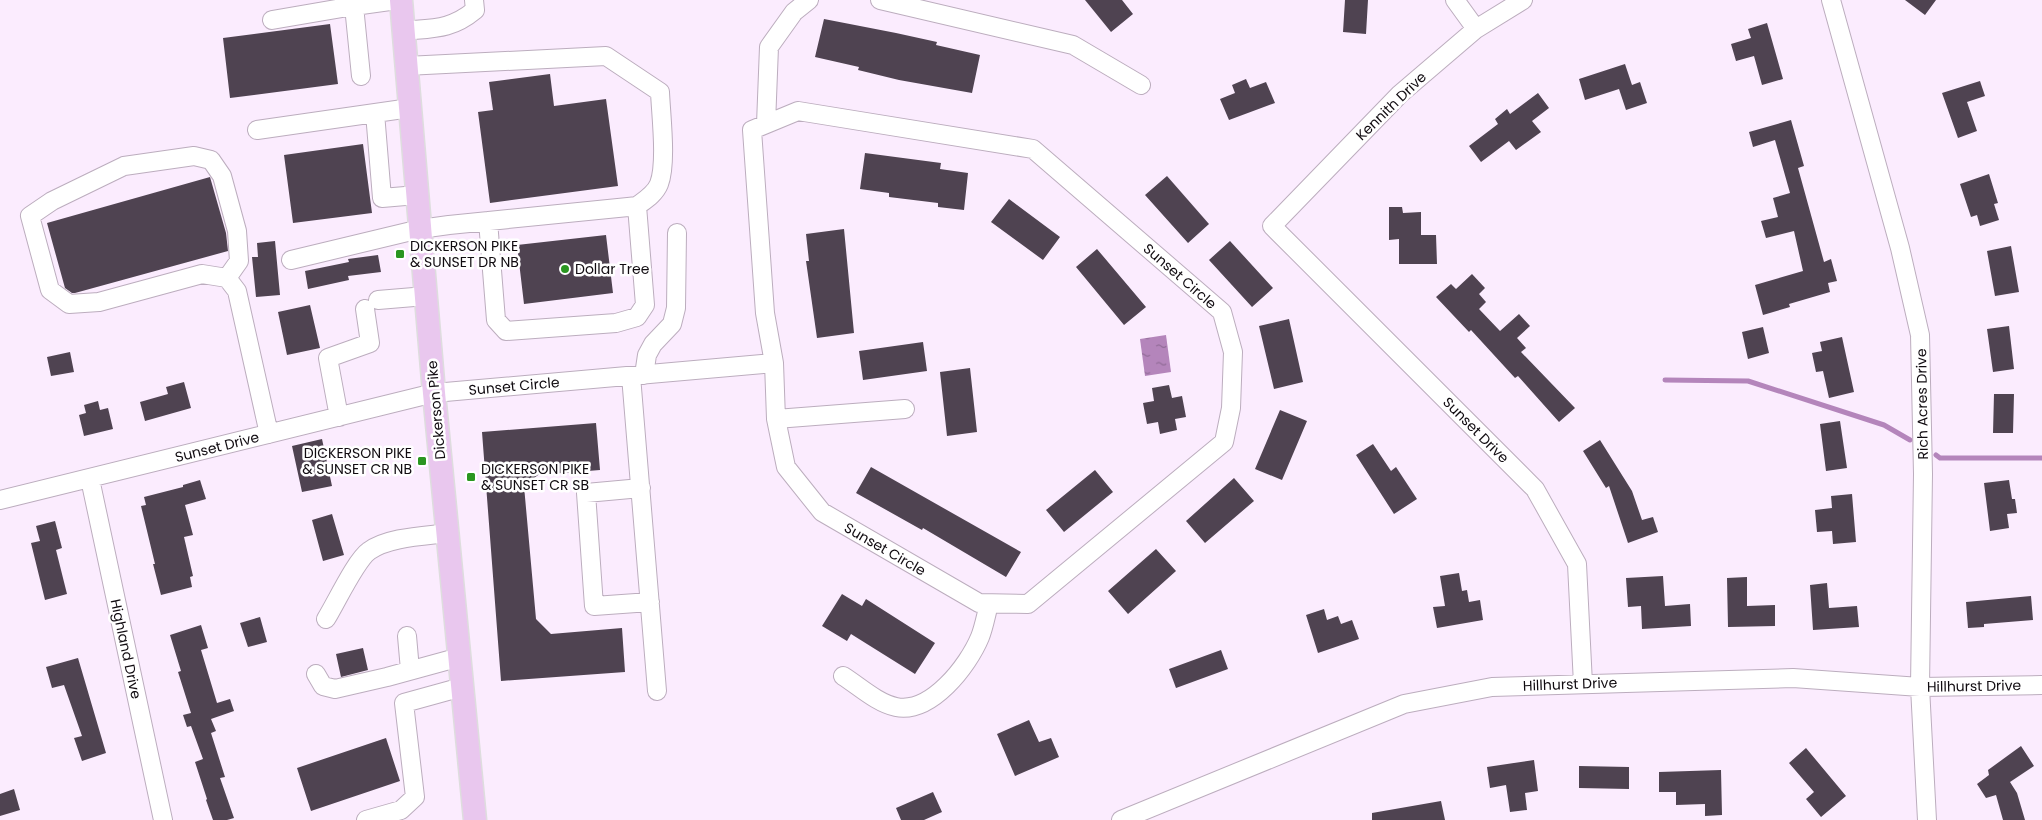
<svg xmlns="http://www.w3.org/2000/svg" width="2042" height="820" viewBox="0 0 2042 820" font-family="Poppins,sans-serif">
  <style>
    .water { fill: url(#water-ripples) }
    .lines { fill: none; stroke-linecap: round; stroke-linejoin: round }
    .stream { stroke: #b485bb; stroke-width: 5 }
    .building { fill: #4f4351 }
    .minor-casing { stroke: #bcadbe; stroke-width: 20 }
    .major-casing { stroke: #deddde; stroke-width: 25 }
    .minor { stroke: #fff; stroke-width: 18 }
    .major { stroke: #e9c7ee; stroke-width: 22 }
    .poi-dot { fill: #2a9620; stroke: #fff; stroke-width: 2 }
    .labels { text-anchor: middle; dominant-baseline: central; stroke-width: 5; stroke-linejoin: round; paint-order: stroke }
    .street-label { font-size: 14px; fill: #100b10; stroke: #fff }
    .poi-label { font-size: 14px; fill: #100b10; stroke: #fff; text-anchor: start }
  </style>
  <defs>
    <pattern id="water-ripples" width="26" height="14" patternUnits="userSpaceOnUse" patternTransform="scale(1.25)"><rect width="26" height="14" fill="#b485bb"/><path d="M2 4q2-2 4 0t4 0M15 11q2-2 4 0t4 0" fill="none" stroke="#916b97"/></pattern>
  </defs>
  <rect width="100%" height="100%" fill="#fbecfe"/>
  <path class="water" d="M 1166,335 L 1171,372 L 1145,376 L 1140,339 Z"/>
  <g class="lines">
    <path class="stream" d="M 1665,380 L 1748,381 L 1884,425 L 1910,440
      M 1936,455 L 1940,458 L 2042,458"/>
  </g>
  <path class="building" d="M 1085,0 L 1122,0 L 1133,14 L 1111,32 Z
    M 1345,0 L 1368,0 L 1366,34 L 1343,32 Z
    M 1905,0 L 1936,0 L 1925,15 Z
    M 824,19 L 896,33 L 937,42 L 936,45 L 980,55 L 972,93 L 899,80 L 858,70 L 859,67 L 815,57 Z
    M 1767,23 L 1783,79 L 1762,85 L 1754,56 L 1736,61 L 1731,44 L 1751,38 L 1748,29 Z
    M 330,24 L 338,84 L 230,98 L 223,38 Z
    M 1625,64 L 1632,85 L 1640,82 L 1647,103 L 1626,110 L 1619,89 L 1585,100 L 1579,79 Z
    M 550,74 L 554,106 L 606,99 L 618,186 L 490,203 L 478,112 L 493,110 L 489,82 Z
    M 1246,79 L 1250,88 L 1266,82 L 1275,103 L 1229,120 L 1220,99 L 1235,93 L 1232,85 Z
    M 1980,81 L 1985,96 L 1967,102 L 1977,131 L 1958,138 L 1942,93 Z
    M 1538,93 L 1549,108 L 1532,121 L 1541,132 L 1516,150 L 1509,141 L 1481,162 L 1469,146 L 1498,124 L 1495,119 L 1507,109 L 1510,114 Z
    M 1791,120 L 1804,166 L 1798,168 L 1824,262 L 1831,259 L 1837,281 L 1828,283 L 1830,292 L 1789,304 L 1790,307 L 1763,315 L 1755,285 L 1803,271 L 1794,231 L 1766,238 L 1761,221 L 1778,217 L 1773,198 L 1790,193 L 1775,140 L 1753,147 L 1749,132 Z
    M 363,144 L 372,213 L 293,223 L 284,155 Z
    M 865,153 L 941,163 L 940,169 L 968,173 L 964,210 L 938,207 L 938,203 L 889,197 L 889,193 L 860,189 Z
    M 1989,174 L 1998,203 L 1994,204 L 1999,220 L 1980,226 L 1977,215 L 1971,217 L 1960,184 Z
    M 1167,176 L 1209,224 L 1188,243 L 1145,195 Z
    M 210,177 L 226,233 L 228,251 L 75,293 L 72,293 L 65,288 L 47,223 Z
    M 1009,199 L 1060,237 L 1043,260 L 991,222 Z
    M 1389,207 L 1402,207 L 1403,213 L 1421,212 L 1421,235 L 1436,235 L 1437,264 L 1399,264 L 1399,239 L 1389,240 Z
    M 844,229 L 854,333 L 817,338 L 806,261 L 809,261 L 806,234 Z
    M 606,235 L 613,293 L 524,304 L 517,245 Z
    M 275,241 L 280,295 L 256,297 L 252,257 L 258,257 L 257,243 Z
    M 1230,241 L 1273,288 L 1252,307 L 1209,260 Z
    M 2011,246 L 2019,292 L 1995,296 L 1987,251 Z
    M 1097,249 L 1146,307 L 1124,325 L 1076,267 Z
    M 378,255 L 381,272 L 348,276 L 349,280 L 308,289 L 305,271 L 349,262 L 348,259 Z
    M 1472,274 L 1485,288 L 1479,294 L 1486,302 L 1479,309 L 1500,331 L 1519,314 L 1530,326 L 1517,338 L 1526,348 L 1521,352 L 1575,408 L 1559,422 L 1518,376 L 1515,378 L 1471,330 L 1469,332 L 1436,297 L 1451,284 L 1456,289 Z
    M 310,305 L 320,348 L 287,355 L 278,312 Z
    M 1289,319 L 1303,382 L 1274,389 L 1259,326 Z
    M 2009,326 L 2014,369 L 1993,372 L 1987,329 Z
    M 1763,327 L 1769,353 L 1748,359 L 1742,332 Z
    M 1842,337 L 1854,392 L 1829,398 L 1823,371 L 1816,372 L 1812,353 L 1822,351 L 1820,342 Z
    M 923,342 L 927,371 L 863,380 L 859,351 Z
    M 70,352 L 74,372 L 51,376 L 47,357 Z
    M 970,368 L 977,432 L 947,436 L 940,372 Z
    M 184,382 L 191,408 L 145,421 L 140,402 L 168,394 L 166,387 Z
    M 1169,385 L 1172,398 L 1182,396 L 1186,417 L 1175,419 L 1177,430 L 1160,434 L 1158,422 L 1147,424 L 1143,403 L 1154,401 L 1152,388 Z
    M 1994,394 L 2014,394 L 2013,433 L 1993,433 Z
    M 98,401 L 100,410 L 108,408 L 113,429 L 84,436 L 79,415 L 86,413 L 84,405 Z
    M 1280,410 L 1307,421 L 1282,480 L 1255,469 Z
    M 1840,421 L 1847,468 L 1826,471 L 1820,424 Z
    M 596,423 L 600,470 L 538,475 L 524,486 L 536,619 L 551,634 L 622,628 L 625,672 L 501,681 L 482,432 Z
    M 322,439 L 332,486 L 302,492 L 292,446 Z
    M 1600,440 L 1632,491 L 1642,520 L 1653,517 L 1658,532 L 1628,543 L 1609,486 L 1606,488 L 1583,451 Z
    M 1373,444 L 1391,471 L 1396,467 L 1417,499 L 1394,514 L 1356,455 Z
    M 871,467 L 1021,552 L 1006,577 L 923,528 L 922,530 L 856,493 Z
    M 1095,470 L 1113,492 L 1064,532 L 1046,510 Z
    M 1234,478 L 1254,501 L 1205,543 L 1186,521 Z
    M 200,480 L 206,499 L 185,505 L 193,535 L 184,537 L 193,576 L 190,577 L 192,587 L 161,595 L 153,564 L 155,564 L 141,506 L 146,505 L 144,497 L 183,487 L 183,485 Z
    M 2009,480 L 2012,499 L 2015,499 L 2017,513 L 2007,514 L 2009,528 L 1990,531 L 1984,483 Z
    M 1852,494 L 1856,542 L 1833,544 L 1832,531 L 1817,532 L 1815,510 L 1832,508 L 1831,496 Z
    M 332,514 L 344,555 L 323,561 L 312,520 Z
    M 55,521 L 62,548 L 56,550 L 67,594 L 45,600 L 31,543 L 40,541 L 36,526 Z
    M 1156,549 L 1176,571 L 1128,614 L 1108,591 Z
    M 1459,573 L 1462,591 L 1467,590 L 1469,602 L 1480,600 L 1483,620 L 1437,628 L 1433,607 L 1445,606 L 1440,576 Z
    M 1663,576 L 1665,606 L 1690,604 L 1691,626 L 1642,629 L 1641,606 L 1628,607 L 1626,578 Z
    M 1747,577 L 1747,606 L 1775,605 L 1775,626 L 1728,627 L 1727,578 Z
    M 1827,583 L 1829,608 L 1857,606 L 1859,627 L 1813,630 L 1810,585 Z
    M 842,594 L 862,606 L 866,599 L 935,643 L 915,674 L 851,634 L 847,641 L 822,626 Z
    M 2031,596 L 2033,620 L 1984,624 L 1984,627 L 1968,628 L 1966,602 Z
    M 1324,609 L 1327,620 L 1338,616 L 1341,624 L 1352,620 L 1359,639 L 1318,653 L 1306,615 Z
    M 260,617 L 267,642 L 248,647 L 240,623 Z
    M 201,625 L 208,648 L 201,650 L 217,703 L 230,699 L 234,711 L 211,719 L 216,731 L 211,733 L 225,777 L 220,778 L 234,818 L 227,820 L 213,820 L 206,800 L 207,799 L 195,762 L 203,759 L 191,726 L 187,727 L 183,715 L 191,713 L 178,672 L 181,671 L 170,635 Z
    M 363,648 L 368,670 L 341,677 L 336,654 Z
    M 1221,650 L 1228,669 L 1176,688 L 1169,669 Z
    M 78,658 L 106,753 L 82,761 L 74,738 L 82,736 L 64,685 L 52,688 L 46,667 Z
    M 1029,720 L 1039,742 L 1051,738 L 1059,757 L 1015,776 L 997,734 Z
    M 386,738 L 400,781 L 311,811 L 297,768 Z
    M 2021,746 L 2034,766 L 2010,782 L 2017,793 L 2025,820 L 2003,820 L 1996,795 L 1986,798 L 1977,784 L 1989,775 L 1988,770 Z
    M 1806,748 L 1846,796 L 1821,817 L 1806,799 L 1814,792 L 1789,763 Z
    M 1534,760 L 1538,791 L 1525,793 L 1527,810 L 1510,812 L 1506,785 L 1490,788 L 1487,767 Z
    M 1579,766 L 1629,767 L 1629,789 L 1579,788 Z
    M 1721,770 L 1722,815 L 1705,816 L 1705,804 L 1676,805 L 1676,792 L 1659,792 L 1659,772 Z
    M 14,789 L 20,810 L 0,816 L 0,794 Z
    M 933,792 L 942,812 L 924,820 L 901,820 L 896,808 Z
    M 1441,801 L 1445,820 L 1372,820 L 1372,813 Z"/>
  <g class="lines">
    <defs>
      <path id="minor" d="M 880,0 L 1073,45 L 1141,85
        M 1455,0 L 1476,29
        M 1523,0 L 1476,29 L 1400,94 L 1272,226 L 1535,489 L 1577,564 L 1583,684
        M 1831,0 L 1900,248 L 1920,335 L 1923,474 L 1920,687 L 1927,820
        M 272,20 L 354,6
        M 403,31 C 433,28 451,30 475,10 L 474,0
        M 406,66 L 606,56 L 660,92 C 661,116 667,163 659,184 C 655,194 645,200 637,206
        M 361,76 L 354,6 L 397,0
        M 798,111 L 1033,149 L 1222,312 L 1233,352 L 1231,408 L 1224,442 L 1028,604 L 979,603 L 822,512 L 786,467 L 776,419 L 774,363 L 765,313 L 752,130 Z
        M 375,113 L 382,198 L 417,195
        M 766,124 L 769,47 L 794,12 L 809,0
        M 257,130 L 410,108
        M 291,260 L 420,229 L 449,225 L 628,207 L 637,206 L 645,305 L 637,317 L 616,323 L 506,331 L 496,320 L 488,221
        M 227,278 L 239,261 L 237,231 L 222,176 L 211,160 L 194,156 L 124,166 L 52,201 L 30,216 L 50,290 L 69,304 L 99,302 L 202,274 L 227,278 L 237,291 L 269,434
        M 378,300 L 426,296
        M 644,375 L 647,355 L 653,344 L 672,324 L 676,308 L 677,233
        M 631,376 L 657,691
        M 339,417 L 328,358 L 370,343 L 365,309
        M 776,419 L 905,409
        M 90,479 L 163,820
        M 641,488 L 586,493 L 594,606 L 650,602
        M 0,500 L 434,393 L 774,363
        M 326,619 C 336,603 356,560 369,551 C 388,537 425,536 448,533
        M 407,636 L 410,670
        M 316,674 L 323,686 L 335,689 L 387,677 L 460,657
        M 843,676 C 859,686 877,703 896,707 C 931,714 968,666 980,637 C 984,627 986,615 989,604
        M 366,820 L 401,810 L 415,797 L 404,703 L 462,687
        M 1121,820 L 1404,704 L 1492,687 L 1793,678 L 1920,687 L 2042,685"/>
      <path id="major" d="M 401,0 L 434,393 L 475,820"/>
    </defs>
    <use href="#minor" class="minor-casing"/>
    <use href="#major" class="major-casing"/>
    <use href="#minor" class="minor"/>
    <use href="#major" class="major"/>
  </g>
  <g class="poi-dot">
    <rect x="395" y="249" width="10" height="10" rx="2.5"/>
    <circle cx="565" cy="269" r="5"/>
    <rect x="417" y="456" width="10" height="10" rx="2.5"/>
    <rect x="466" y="472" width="10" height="10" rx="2.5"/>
  </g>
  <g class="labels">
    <g class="street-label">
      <text transform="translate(1391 106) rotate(-44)">Kennith Drive</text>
      <text transform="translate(1180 276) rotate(41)">Sunset Circle</text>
      <text transform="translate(514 386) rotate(-5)">Sunset Circle</text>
      <text transform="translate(1922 404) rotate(-91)">Rich Acres Drive</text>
      <text transform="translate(436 410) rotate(-95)">Dickerson Pike</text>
      <text transform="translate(1476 430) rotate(45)">Sunset Drive</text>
      <text transform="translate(217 447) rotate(-14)">Sunset Drive</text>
      <text transform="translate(885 549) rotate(30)">Sunset Circle</text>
      <text transform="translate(126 649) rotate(78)">Highland Drive</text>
      <text transform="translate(1570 684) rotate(-2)">Hillhurst Drive</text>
      <text transform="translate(1974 686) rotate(-1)">Hillhurst Drive</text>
    </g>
    <g class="poi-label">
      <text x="410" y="246">DICKERSON PIKE<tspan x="410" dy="16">&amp; SUNSET DR NB</tspan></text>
      <text x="575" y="269">Dollar Tree</text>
      <text x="412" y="453" text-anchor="end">DICKERSON PIKE<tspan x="412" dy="16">&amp; SUNSET CR NB</tspan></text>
      <text x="481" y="469">DICKERSON PIKE<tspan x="481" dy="16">&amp; SUNSET CR SB</tspan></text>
    </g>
  </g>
</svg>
